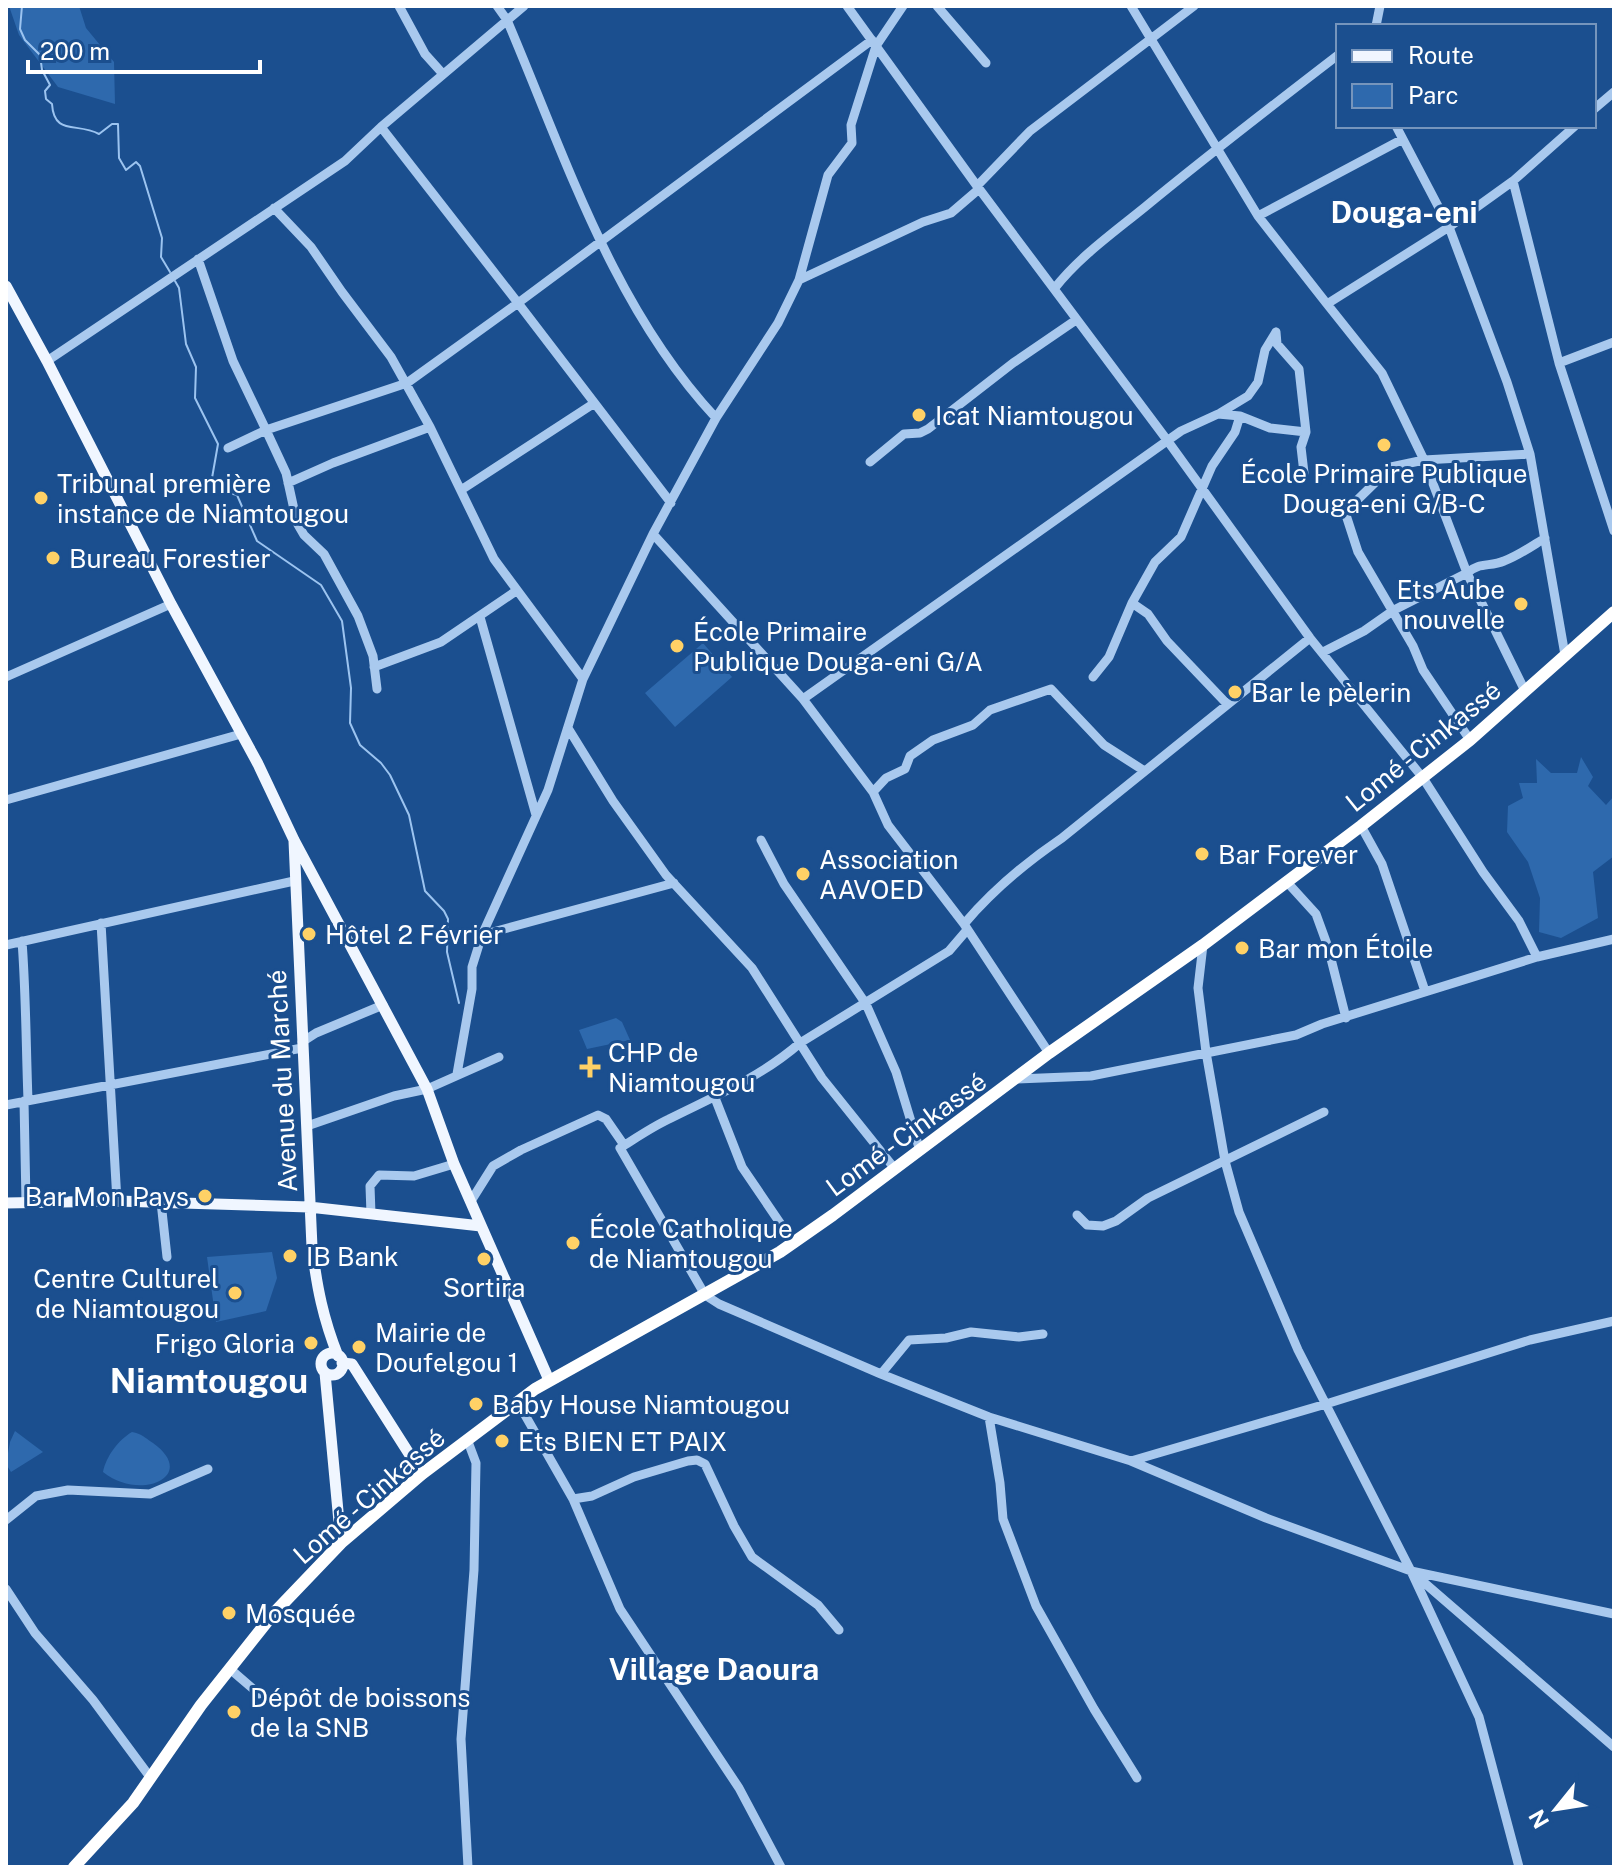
<svg xmlns="http://www.w3.org/2000/svg" width="1620" height="1873" viewBox="0 0 1620 1873" font-family="'Public Sans',sans-serif">
  <style>
    .green { fill: #2e69ad }
    .lines { fill: none; stroke-linecap: round; stroke-linejoin: round }
    .stream { stroke: #9cc4f0; stroke-width: 2 }
    .minor { stroke: #a9c9ee; stroke-width: 9 }
    .major { stroke: #f0f6ff; stroke-width: 11 }
    .highway { stroke: #fff; stroke-width: 12 }
    .poi-dot { fill: #ffd166; stroke: #1b4f8f; stroke-width: 3 }
    .labels { text-anchor: middle; dominant-baseline: central; stroke-width: 6; stroke-linejoin: round; paint-order: stroke }
    .poi-label { font-size: 26px; fill: #fff; stroke: #1b4f8f; text-anchor: start }
    .street-label { font-size: 26px; fill: #fff; stroke: #1b4f8f }
    .quarter-label { font-size: 30px; font-weight: bold; fill: #fff; stroke: #1b4f8f }
    .district-label { font-size: 34px; font-weight: bold; fill: #fff; stroke: #1b4f8f }
  </style>
  <rect width="100%" height="100%" fill="#1b4f8f"/>
  <path class="green" d="M 9,6 L 79,6 L 86,28 L 114,62 L 115,104 L 58,87 L 19,35 Z
    M 703,643 L 732,677 L 675,727 L 645,693 Z
    M 1581,757 L 1593,777 L 1588,786 L 1606,805 L 1614,796 L 1614,856 L 1593,872 L 1598,918 L 1561,938 L 1539,932 L 1540,898 L 1528,862 L 1507,832 L 1508,806 L 1523,798 L 1519,783 L 1537,783 L 1536,759 L 1551,773 L 1577,773 Z
    M 616,1018 L 622,1022 L 630,1040 L 587,1049 L 579,1030 Z
    M 272,1252 L 277,1278 L 266,1311 L 216,1322 L 207,1257 Z
    M 15,1431 L 43,1452 L 11,1472 L 6,1464 L 10,1442 Z
    M 132,1432 C 142,1434 144,1437 153,1443 C 199,1476 140,1502 103,1472 C 106,1457 118,1440 132,1432 Z"/>
  <g class="lines">
    <path class="stream" d="M 22,6 L 20,29 L 25,40 L 40,55 L 42,70 L 50,85 L 45,91 L 46,99 L 52,104 C 54,136 77,122 99,134 L 112,124 L 118,124 L 119,158 L 126,170 L 136,162 L 140,166 L 162,238 L 161,257 L 170,272
      M 175,281 L 179,288 L 186,344 L 196,367 L 195,398 L 218,444 L 212,478 L 221,491 L 237,495 L 257,541 L 321,585 L 342,621 L 351,688 L 350,723 L 360,745 L 381,763 L 390,775 L 409,815 L 425,891 L 444,911 L 448,919 L 447,952 L 459,1003"/>
    <path class="minor" d="M 399,6 L 425,54 L 443,74
      M 497,6 L 507,20 C 565,156 613,308 716,418
      M 847,6 L 977,186 L 1167,440 L 1310,638 L 1423,778 L 1483,872 L 1519,921 L 1537,957
      M 937,6 L 986,63
      M 1131,6 L 1258,216 L 1327,304
      M 1376,26 L 1380,6
      M 1594,109 L 1614,92
      M 1396,126 L 1449,227 L 1507,382 L 1530,454 L 1565,655
      M 1513,181 L 1559,363 L 1614,531
      M 977,186 L 1030,131 L 1194,6
      M 274,208 L 311,247 L 342,292 L 391,357 L 430,427 L 494,559 L 583,679
      M 1258,216 L 1401,140
      M 198,259 L 233,361 L 266,430 L 407,383 L 518,303 L 381,127
      M 799,280 L 923,222 L 951,213 L 979,189
      M 1054,289 C 1079,257 1113,233 1145,207 C 1208,155 1273,105 1338,55
      M 1276,332 L 1277,344 L 1299,369 L 1306,432 L 1301,447 L 1304,473
      M 47,361 L 345,161 L 381,127 L 524,6
      M 1559,363 L 1614,342
      M 1220,413 L 1248,396 L 1258,382 L 1265,350 L 1276,332
      M 228,448 L 266,430 L 286,473 L 297,523 L 304,535 L 324,554 L 358,616 L 373,656 L 377,689
      M 870,462 L 904,434 L 920,433 L 928,429 L 1013,363 L 1076,320
      M 288,483 L 333,463 L 430,427
      M 461,490 L 593,404
      M 671,503 L 518,303 L 872,40
      M 653,534 L 803,699 L 873,792 L 888,825 L 964,924 L 1049,1053
      M 1132,603 L 1148,614 L 1167,641 L 1227,704
      M 480,617 L 536,815
      M 1323,652 L 1364,631 L 1394,610 L 1467,573 C 1479,562 1490,567 1504,561 C 1518,556 1532,546 1545,538
      M 374,667 L 441,642 L 516,591
      M 6,677 L 171,604
      M 1093,677 L 1109,657 L 1132,603 L 1155,562 L 1181,537 L 1212,466 L 1235,432 L 1240,416
      M 1525,691 L 1467,573 L 1424,460 L 1382,373 L 1327,304 L 1449,227 L 1513,181 L 1575,126
      M 803,699 L 1181,431 L 1218,414 L 1240,416 L 1270,428 L 1306,432
      M 568,728 L 613,801 L 666,875 L 752,968 L 822,1078 L 895,1169
      M 1470,740 L 1423,670 L 1413,646 L 1358,552 L 1345,512 L 1391,467 L 1424,460 L 1530,454
      M 873,792 L 886,778 L 905,769 L 910,756 L 933,740 L 973,725 L 990,710 L 1051,689 L 1104,745 L 1143,770
      M 6,800 L 241,734
      M 1361,826 L 1382,864 L 1425,991
      M 761,840 L 784,884 L 866,1004 L 896,1072 L 920,1151
      M 1286,881 L 1316,914 L 1328,947 L 1346,1018
      M 101,923 L 117,1201
      M 964,924 C 993,890 1025,863 1062,838 L 1310,638
      M 967,930 L 949,951 L 800,1043 C 761,1077 715,1096 669,1119 C 652,1127 636,1138 620,1148 L 705,1295 L 719,1304 L 881,1374 L 989,1417 L 1131,1461 L 1266,1518 L 1411,1571 L 1614,1614
      M 482,935 L 674,883
      M 22,941 C 26,994 26,1047 28,1100
      M 6,945 L 294,881
      M 1203,945 L 1198,988 L 1206,1052 L 1225,1161 L 1239,1212 L 1298,1350 L 1411,1571 L 1479,1717 L 1519,1867
      M 302,1042 L 316,1033 L 383,1005
      M 457,1074 L 472,989 L 472,967 L 482,935 L 548,790 L 583,679 L 653,534 L 716,418 L 778,323 L 799,280 L 828,175 L 852,143 L 851,125 L 876,46 L 903,6
      M 1017,1079 L 1091,1076 L 1296,1035 L 1322,1024 L 1537,957 L 1614,939
      M 715,1098 L 742,1167 L 793,1242
      M 24,1101 L 26,1202
      M 6,1105 L 302,1048
      M 307,1126 L 394,1096 L 427,1089 L 499,1057
      M 471,1201 L 493,1166 L 521,1150 L 598,1115 L 606,1119 L 624,1145
      M 161,1202 L 167,1257
      M 371,1214 L 370,1186 L 379,1175 L 414,1176 L 454,1164
      M 1077,1215 L 1087,1225 L 1103,1226 L 1116,1221 L 1148,1198 L 1324,1112
      M 881,1374 L 909,1340 L 946,1338 L 971,1332 L 1019,1337 L 1043,1334
      M 517,1401 L 573,1499 L 620,1609 L 739,1788 L 781,1867
      M 989,1417 L 1000,1483 L 1003,1519 L 1036,1606 L 1094,1709 L 1137,1778
      M 467,1439 L 476,1463 L 474,1570 L 461,1739 L 468,1867
      M 1131,1461 L 1326,1404 L 1530,1340 L 1614,1321
      M 573,1499 L 592,1496 L 634,1477 L 688,1461 L 697,1460 L 705,1464 L 734,1526 L 752,1557 L 818,1605 L 839,1630
      M 6,1520 L 36,1496 L 68,1490 L 150,1494 L 208,1469
      M 1413,1573 L 1614,1747
      M 6,1589 L 35,1633 L 93,1700 L 150,1777
      M 230,1669 L 259,1694"/>
    <path class="major" d="M 6,286 L 47,361 L 171,604 L 258,764 L 294,840 L 427,1089 L 454,1164 L 549,1380
      M 294,841 L 312,1247 C 317,1288 323,1318 338,1356
      M 6,1203 L 117,1201 L 309,1207 L 481,1226
      M321 1364a11 11 0 1 1 22 0a11 11 0 1 1-22 0Z
      M 342,1363 L 352,1364 L 422,1474
      M 325,1373 L 341,1543"/>
    <path class="highway" d="M 74,1867 L 133,1803 L 201,1705 L 274,1613 L 341,1543 L 422,1474 L 535,1389 L 780,1252 L 833,1215 L 1049,1053 L 1203,945 L 1361,826 L 1470,740 L 1614,612"/>
  </g>
  <g class="poi-dot">
    <circle cx="919" cy="415" r="8"/>
    <circle cx="1384" cy="445" r="8"/>
    <circle cx="41" cy="498" r="8"/>
    <circle cx="53" cy="558" r="8"/>
    <circle cx="1521" cy="604" r="8"/>
    <circle cx="677" cy="646" r="8"/>
    <circle cx="1235" cy="692" r="8"/>
    <circle cx="1202" cy="854" r="8"/>
    <circle cx="803" cy="874" r="8"/>
    <circle cx="309" cy="934" r="8"/>
    <circle cx="1242" cy="948" r="8"/>
    <path d="M586 1055h8v8h8v8h-8v8h-8v-8h-8v-8h8z"/>
    <circle cx="205" cy="1196" r="8"/>
    <circle cx="573" cy="1243" r="8"/>
    <circle cx="290" cy="1256" r="8"/>
    <circle cx="484" cy="1259" r="8"/>
    <circle cx="235" cy="1293" r="8"/>
    <circle cx="311" cy="1343" r="8"/>
    <circle cx="359" cy="1347" r="8"/>
    <circle cx="476" cy="1404" r="8"/>
    <circle cx="502" cy="1441" r="8"/>
    <circle cx="229" cy="1613" r="8"/>
    <circle cx="234" cy="1712" r="8"/>
  </g>
  <g class="labels">
    <g class="poi-label">
      <text x="935" y="415">Icat Niamtougou</text>
      <text x="1384" y="473" text-anchor="middle">École Primaire Publique<tspan x="1384" dy="30">Douga-eni G/B-C</tspan></text>
      <text x="57" y="483">Tribunal première<tspan x="57" dy="30">instance de Niamtougou</tspan></text>
      <text x="69" y="558">Bureau Forestier</text>
      <text x="1505" y="589" text-anchor="end">Ets Aube<tspan x="1505" dy="30">nouvelle</tspan></text>
      <text x="693" y="631">École Primaire<tspan x="693" dy="30">Publique Douga-eni G/A</tspan></text>
      <text x="1251" y="692">Bar le pèlerin</text>
      <text x="1218" y="854">Bar Forever</text>
      <text x="819" y="859">Association<tspan x="819" dy="30">AAVOED</tspan></text>
      <text x="325" y="934">Hôtel 2 Février</text>
      <text x="1258" y="948">Bar mon Étoile</text>
      <text x="608" y="1052">CHP de<tspan x="608" dy="30">Niamtougou</tspan></text>
      <text x="189" y="1196" text-anchor="end">Bar Mon Pays</text>
      <text x="589" y="1228">École Catholique<tspan x="589" dy="30">de Niamtougou</tspan></text>
      <text x="306" y="1256">IB Bank</text>
      <text x="219" y="1278" text-anchor="end">Centre Culturel<tspan x="219" dy="30">de Niamtougou</tspan></text>
      <text x="484" y="1287" text-anchor="middle">Sortira</text>
      <text x="375" y="1332">Mairie de<tspan x="375" dy="30">Doufelgou 1</tspan></text>
      <text x="295" y="1343" text-anchor="end">Frigo Gloria</text>
      <text x="492" y="1404">Baby House Niamtougou</text>
      <text x="518" y="1441">Ets BIEN ET PAIX</text>
      <text x="245" y="1613">Mosquée</text>
      <text x="250" y="1697">Dépôt de boissons<tspan x="250" dy="30">de la SNB</tspan></text>
    </g>
    <g class="street-label">
      <text transform="translate(1423 746) rotate(-39)">Lomé - Cinkassé</text>
      <text transform="translate(282 1081) rotate(-93)">Avenue du Marché</text>
      <text transform="translate(906 1134) rotate(-36)">Lomé - Cinkassé</text>
      <text transform="translate(369 1496) rotate(-41)">Lomé - Cinkassé</text>
    </g>
    <g class="quarter-label">
      <text x="1404" y="212">Douga-eni</text>
      <text x="714" y="1669">Village Daoura</text>
    </g>
    <g class="district-label">
      <text x="209" y="1381">Niamtougou</text>
    </g>
  </g>
  <rect width="1620" height="1873" fill="none" stroke="#ffffff" stroke-width="16"/>
  <rect x="1336" y="24" width="260" height="104" fill="#1b4f8f" stroke="#7695bc" stroke-width="2"/>
  <rect x="1352" y="50" width="40" height="12" fill="#f0f6ff" stroke="#7695bc" stroke-width="2"/>
  <text x="1408" y="64" font-size="24" fill="#ffffff">Route</text>
  <rect x="1352" y="84" width="40" height="24" fill="#2e69ad" stroke="#7695bc" stroke-width="2"/>
  <text x="1408" y="104" font-size="24" fill="#ffffff">Parc</text>
  <g transform="translate(1556 1809) rotate(240)" stroke="#1b4f8f" stroke-width="6" paint-order="stroke">
  <path d="M0-6L14 30L0 20L-14 30Z" fill="#ffffff"/>
  <text y="-12" font-size="22" font-weight="bold" text-anchor="middle" fill="#ffffff">N</text>
  </g>
  <path d="M28 60v12h232v-12" fill="none" stroke="#ffffff" stroke-width="4"/>
  <text x="40" y="60" font-size="24" fill="#ffffff" stroke="#1b4f8f" stroke-width="6" paint-order="stroke">200 m</text>
</svg>
